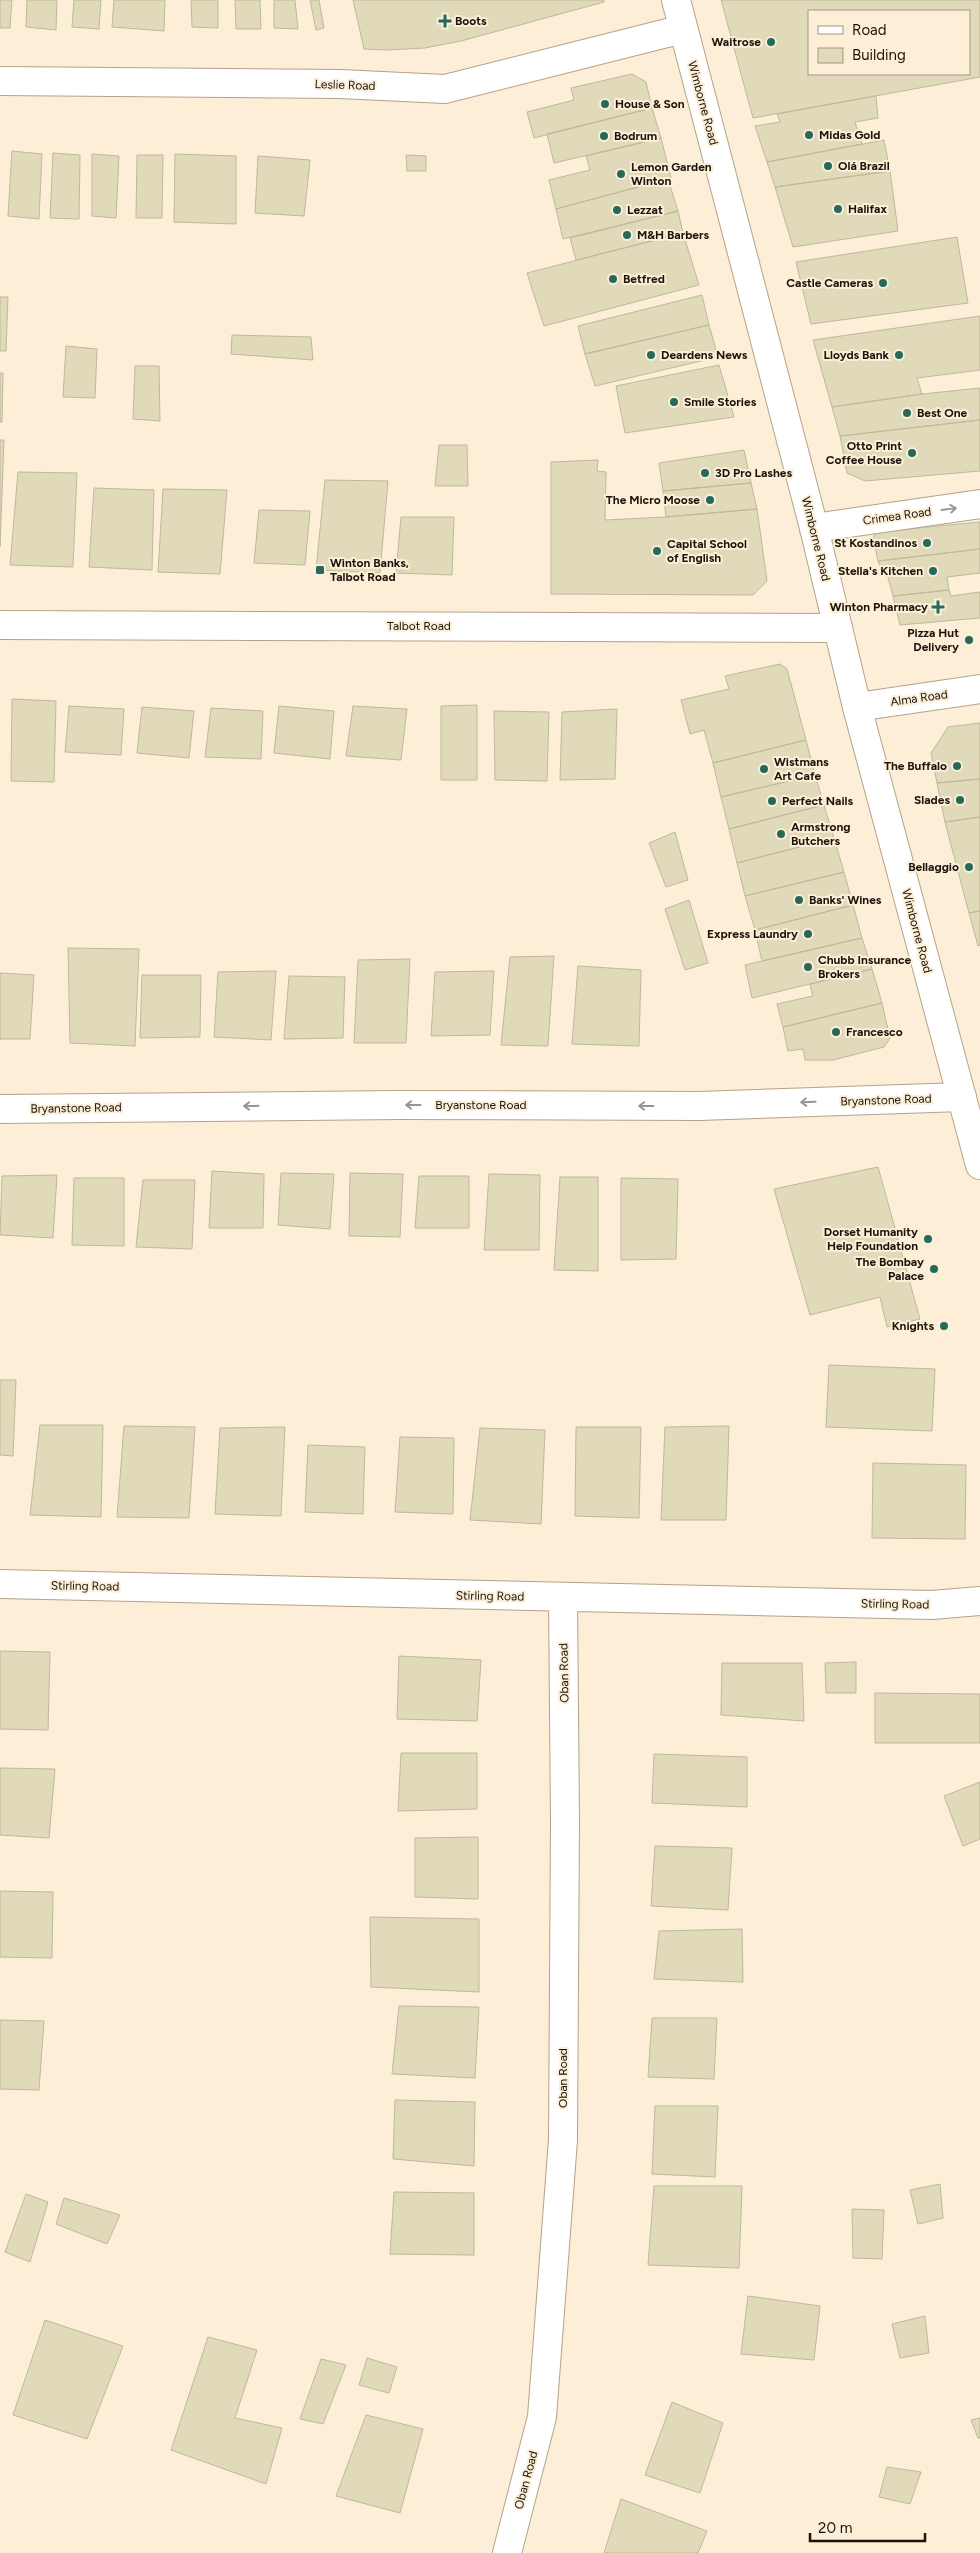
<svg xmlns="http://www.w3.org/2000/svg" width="980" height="2553" viewBox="0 0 980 2553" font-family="Figtree,sans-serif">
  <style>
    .building { fill: #e0daba; stroke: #beb99a; fill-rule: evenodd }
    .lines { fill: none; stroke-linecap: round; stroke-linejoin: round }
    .minor-casing { stroke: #b4a388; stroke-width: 30 }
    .tertiary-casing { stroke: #b4a388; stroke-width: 30 }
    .primary-casing { stroke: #b4a388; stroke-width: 30 }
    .minor { stroke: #fff; stroke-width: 28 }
    .tertiary { stroke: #fff; stroke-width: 28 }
    .primary { stroke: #fff; stroke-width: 28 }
    .oneway { stroke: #989591 }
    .poi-dot { fill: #266959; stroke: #fceed7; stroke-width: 2 }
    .labels { text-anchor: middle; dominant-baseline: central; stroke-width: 4; stroke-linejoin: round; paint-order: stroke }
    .poi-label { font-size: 12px; font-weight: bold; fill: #1a140a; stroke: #fceed7; text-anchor: start }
    .street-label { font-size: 12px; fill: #1a140a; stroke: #fceed7 }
  </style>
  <rect width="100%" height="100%" fill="#fceed7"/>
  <path class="building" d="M 0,0 L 12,0 L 10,28 L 0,28 Z
    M 27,0 L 57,0 L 56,30 L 26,27 Z
    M 74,0 L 101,0 L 99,29 L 72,27 Z
    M 114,0 L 165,0 L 164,31 L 112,27 Z
    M 191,0 L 218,0 L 218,28 L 192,27 Z
    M 235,0 L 260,0 L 261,29 L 236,29 Z
    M 274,0 L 295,0 L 298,29 L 274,28 Z
    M 310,0 L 319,0 L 324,28 L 316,30 Z
    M 353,0 L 604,0 L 604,2 L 461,41 L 425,48 L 387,50 L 364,49 Z
    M 721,0 L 980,0 L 980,77 L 753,118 ZM 809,11 L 969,11 L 969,74 L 809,74 Z
    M 632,74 L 646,82 L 652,108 L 534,138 L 527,112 L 574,100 L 571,88 Z
    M 876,96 L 878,118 L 855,122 L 862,144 L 767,162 L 755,126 L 780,122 L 777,114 Z
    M 652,108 L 661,138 L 554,163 L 547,134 Z
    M 661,138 L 671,178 L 556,209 L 549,180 L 590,170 L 586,156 Z
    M 884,140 L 890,171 L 775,187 L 767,162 Z
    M 12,151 L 42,154 L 39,219 L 8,216 Z
    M 53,153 L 80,155 L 79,219 L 50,218 Z
    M 92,154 L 119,156 L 116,218 L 92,216 Z
    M 175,154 L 236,156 L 236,224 L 174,222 Z
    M 137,155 L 163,155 L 162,218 L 136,218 Z
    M 406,155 L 426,156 L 426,171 L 407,171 Z
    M 258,156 L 310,160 L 304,216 L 255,213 Z
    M 890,171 L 898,231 L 793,247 L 775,187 Z
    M 668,179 L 678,211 L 563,239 L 556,209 Z
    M 678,211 L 683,233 L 576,260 L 570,238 Z
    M 683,233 L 699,285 L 544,326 L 527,273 Z
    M 957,237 L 968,303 L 811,324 L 796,262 Z
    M 702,295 L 709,325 L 585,354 L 578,326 Z
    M 0,297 L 8,297 L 6,351 L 0,351 Z
    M 980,316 L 980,370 L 917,378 L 922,394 L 832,407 L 813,340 Z
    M 709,325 L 718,357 L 595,386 L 585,354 Z
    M 232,335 L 311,337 L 313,360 L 231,354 Z
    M 66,346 L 97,349 L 95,398 L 63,397 Z
    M 719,365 L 734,417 L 625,433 L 616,386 Z
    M 135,366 L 159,366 L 160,421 L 133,419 Z
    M 0,373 L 3,373 L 2,422 L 0,422 Z
    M 980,388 L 980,420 L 840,436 L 832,407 L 922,394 Z
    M 980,420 L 980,471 L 865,481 L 847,473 L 840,436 Z
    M 0,440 L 4,440 L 0,547 Z
    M 439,445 L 467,445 L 468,486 L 435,486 Z
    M 744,450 L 751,483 L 663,491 L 659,463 Z
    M 598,460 L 597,471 L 606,472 L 605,520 L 666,517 L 757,509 L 767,581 L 753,595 L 551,594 L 551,462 Z
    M 18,472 L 77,473 L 73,567 L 10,565 Z
    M 325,480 L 388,481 L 380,573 L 316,570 Z
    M 751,483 L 757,509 L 666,517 L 663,491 Z
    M 94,488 L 154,490 L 152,570 L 89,567 Z
    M 163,489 L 227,490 L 220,574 L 158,572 Z
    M 259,510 L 310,511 L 305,565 L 254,563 Z
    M 401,517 L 454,517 L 452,575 L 396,573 Z
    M 980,522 L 980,549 L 878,561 L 873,537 L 877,532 Z
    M 980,549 L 980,573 L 947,577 L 949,590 L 893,596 L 886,570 L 881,568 L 878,561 Z
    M 949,590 L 951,596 L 980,592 L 980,618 L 900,625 L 893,596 Z
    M 780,664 L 787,669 L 806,740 L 713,763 L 704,730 L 690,734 L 681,700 L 729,689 L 725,676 Z
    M 12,699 L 56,701 L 54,782 L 11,781 Z
    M 477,705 L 477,780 L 441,780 L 441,706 Z
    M 69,706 L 124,709 L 121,755 L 65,752 Z
    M 279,706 L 334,711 L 330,759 L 274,753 Z
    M 353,706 L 407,709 L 401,760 L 346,756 Z
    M 142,707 L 194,711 L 189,758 L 137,753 Z
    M 211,708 L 263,711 L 261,759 L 205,757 Z
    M 617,709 L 615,779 L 560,780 L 562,712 Z
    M 494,711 L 549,712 L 547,781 L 495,780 Z
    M 980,723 L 980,779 L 937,783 L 931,753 L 948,727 Z
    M 806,740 L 815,775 L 721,797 L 713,763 Z
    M 815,775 L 824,805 L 729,829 L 721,797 Z
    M 980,779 L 980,817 L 945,822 L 937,783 Z
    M 824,805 L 834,838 L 737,863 L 729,829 Z
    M 980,817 L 980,911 L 969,913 L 945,822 Z
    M 675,832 L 688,880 L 666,887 L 649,843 Z
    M 834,838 L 844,872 L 745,896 L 737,863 Z
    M 844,872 L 853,905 L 755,930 L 745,896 Z
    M 689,900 L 708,963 L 685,970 L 665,909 Z
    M 853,905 L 862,938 L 762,961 L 755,930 Z
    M 980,911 L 980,945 L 978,946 L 969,913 Z
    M 862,938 L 872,969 L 752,998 L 745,965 Z
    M 68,948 L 139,949 L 135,1046 L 70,1043 Z
    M 554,956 L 548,1046 L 501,1045 L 510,957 Z
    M 410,959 L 406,1043 L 354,1043 L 358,960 Z
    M 578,966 L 641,970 L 639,1046 L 572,1044 Z
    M 872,969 L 882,1003 L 783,1027 L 777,1004 L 813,996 L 810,984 Z
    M 276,971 L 271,1040 L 214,1037 L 218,972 Z
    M 494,971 L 490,1035 L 431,1036 L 435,972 Z
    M 0,973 L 34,975 L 30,1039 L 0,1039 Z
    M 142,975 L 201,975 L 200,1037 L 140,1038 Z
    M 289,976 L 345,977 L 343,1038 L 284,1039 Z
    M 882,1003 L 890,1038 L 884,1047 L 833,1060 L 805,1060 L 803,1049 L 788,1051 L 783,1027 Z
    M 878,1167 L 920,1319 L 887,1327 L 880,1297 L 810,1315 L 774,1189 Z
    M 212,1171 L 264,1174 L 263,1228 L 209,1228 Z
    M 281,1173 L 334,1174 L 330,1229 L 278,1225 Z
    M 350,1173 L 403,1174 L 400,1237 L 349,1236 Z
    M 489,1174 L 540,1175 L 539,1250 L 484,1250 Z
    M 57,1175 L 53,1238 L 0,1235 L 2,1176 Z
    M 419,1176 L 469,1176 L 469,1228 L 415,1228 Z
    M 560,1177 L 598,1177 L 598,1271 L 554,1270 Z
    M 74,1178 L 124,1178 L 124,1246 L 72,1245 Z
    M 621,1178 L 678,1179 L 676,1259 L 621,1260 Z
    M 143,1180 L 195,1180 L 192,1249 L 136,1247 Z
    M 829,1365 L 935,1369 L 932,1431 L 826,1427 Z
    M 0,1380 L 16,1380 L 13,1456 L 0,1455 Z
    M 40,1425 L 103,1425 L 101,1517 L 30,1515 Z
    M 124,1426 L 195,1427 L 189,1518 L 117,1517 Z
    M 729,1426 L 726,1520 L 661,1520 L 665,1427 Z
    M 285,1427 L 281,1516 L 215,1514 L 220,1428 Z
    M 576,1427 L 641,1427 L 639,1518 L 575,1516 Z
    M 480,1428 L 545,1430 L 541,1524 L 470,1520 Z
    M 400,1437 L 454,1438 L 453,1514 L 395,1512 Z
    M 308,1445 L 365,1447 L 363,1514 L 305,1512 Z
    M 873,1463 L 966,1465 L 965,1539 L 872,1538 Z
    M 0,1651 L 50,1652 L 48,1730 L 0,1729 Z
    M 399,1656 L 481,1660 L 477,1721 L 397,1719 Z
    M 856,1662 L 856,1693 L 826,1693 L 825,1663 Z
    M 722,1663 L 802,1663 L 804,1721 L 721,1715 Z
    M 875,1693 L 980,1694 L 980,1743 L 875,1743 Z
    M 401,1753 L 477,1753 L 477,1809 L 398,1811 Z
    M 654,1754 L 747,1757 L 747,1807 L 652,1803 Z
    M 0,1768 L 55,1769 L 49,1838 L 0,1835 Z
    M 980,1782 L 980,1839 L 963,1846 L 944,1796 Z
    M 478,1837 L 478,1899 L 415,1897 L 415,1838 Z
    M 655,1846 L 732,1848 L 728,1910 L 651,1906 Z
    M 0,1891 L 53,1892 L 52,1958 L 0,1957 Z
    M 370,1917 L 479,1919 L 479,1992 L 371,1987 Z
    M 742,1929 L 743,1982 L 654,1979 L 659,1931 Z
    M 399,2006 L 479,2007 L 475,2078 L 392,2074 Z
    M 652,2018 L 717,2018 L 714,2079 L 648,2077 Z
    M 0,2020 L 44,2021 L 39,2090 L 0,2089 Z
    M 395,2100 L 475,2102 L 474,2166 L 393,2159 Z
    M 655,2106 L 718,2106 L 715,2177 L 652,2174 Z
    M 940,2184 L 943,2218 L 918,2224 L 910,2190 Z
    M 654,2186 L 742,2186 L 739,2268 L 648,2265 Z
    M 394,2192 L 474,2193 L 474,2255 L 390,2254 Z
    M 26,2194 L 48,2202 L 30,2262 L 5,2252 Z
    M 64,2198 L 120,2215 L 107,2244 L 56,2224 Z
    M 852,2209 L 884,2210 L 882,2259 L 853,2258 Z
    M 748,2296 L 820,2306 L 814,2360 L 741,2354 Z
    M 925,2316 L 929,2353 L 900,2358 L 892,2324 Z
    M 45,2320 L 123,2346 L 87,2439 L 13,2415 Z
    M 208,2337 L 257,2350 L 235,2418 L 282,2428 L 266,2484 L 171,2450 Z
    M 367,2358 L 397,2367 L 389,2393 L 359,2385 Z
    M 321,2359 L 346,2365 L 323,2424 L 300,2419 Z
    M 672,2402 L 723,2423 L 700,2493 L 645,2475 Z
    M 366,2415 L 423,2429 L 400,2513 L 336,2496 Z
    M 980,2418 L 980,2438 L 978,2438 L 971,2420 Z
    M 887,2467 L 921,2472 L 910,2504 L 879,2497 Z
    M 621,2499 L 707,2531 L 698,2553 L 604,2553 Z"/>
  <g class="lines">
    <defs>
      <path id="minor" d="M 0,81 L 340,84 L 445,89 L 683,29
        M 814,528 L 980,504
        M 0,1109 L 399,1105 L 699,1106 L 962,1097
        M 0,1584 L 932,1605 L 980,1601
        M 507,2553 L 542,2417 L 563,2140 L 565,1822 L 563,1598"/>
      <path id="tertiary" d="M 676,0 L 814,528 L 838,628
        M 857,707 L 980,1165"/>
      <path id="primary" d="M 0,625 L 838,628 L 857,707 L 980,689"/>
    </defs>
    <use href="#minor" class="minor-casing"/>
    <use href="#tertiary" class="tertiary-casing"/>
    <use href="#primary" class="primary-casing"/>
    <use href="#minor" class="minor"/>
    <use href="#tertiary" class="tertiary"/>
    <use href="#primary" class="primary"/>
  </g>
  <defs><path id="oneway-shaft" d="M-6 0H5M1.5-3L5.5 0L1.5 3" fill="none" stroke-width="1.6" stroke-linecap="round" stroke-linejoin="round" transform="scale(1.25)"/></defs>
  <g class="oneway">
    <use href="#oneway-shaft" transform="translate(949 509) rotate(-8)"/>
    <use href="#oneway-shaft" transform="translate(808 1102) rotate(178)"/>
    <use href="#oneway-shaft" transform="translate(413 1105) rotate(-180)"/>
    <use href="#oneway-shaft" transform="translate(251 1106) rotate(179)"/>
    <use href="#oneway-shaft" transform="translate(646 1106) rotate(-180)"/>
  </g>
  <g class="poi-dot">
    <path d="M442.5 13.5h5v5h5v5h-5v5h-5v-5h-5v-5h5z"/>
    <circle cx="771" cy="42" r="5"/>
    <circle cx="605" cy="104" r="5"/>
    <circle cx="809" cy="135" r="5"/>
    <circle cx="604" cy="136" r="5"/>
    <circle cx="828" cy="166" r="5"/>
    <circle cx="621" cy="174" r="5"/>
    <circle cx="838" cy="209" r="5"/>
    <circle cx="617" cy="210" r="5"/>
    <circle cx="627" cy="235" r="5"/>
    <circle cx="613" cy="279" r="5"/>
    <circle cx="883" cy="283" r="5"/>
    <circle cx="651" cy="355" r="5"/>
    <circle cx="899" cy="355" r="5"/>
    <circle cx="674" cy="402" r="5"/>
    <circle cx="907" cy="413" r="5"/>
    <circle cx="912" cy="453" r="5"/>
    <circle cx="705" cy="473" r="5"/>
    <circle cx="710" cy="500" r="5"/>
    <circle cx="927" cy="543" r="5"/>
    <circle cx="657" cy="551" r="5"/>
    <rect x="315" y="565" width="10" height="10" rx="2.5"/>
    <circle cx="933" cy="571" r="5"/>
    <path d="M935.5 599.5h5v5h5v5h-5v5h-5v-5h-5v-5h5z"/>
    <circle cx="969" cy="640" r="5"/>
    <circle cx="957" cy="766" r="5"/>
    <circle cx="764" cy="769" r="5"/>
    <circle cx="960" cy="800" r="5"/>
    <circle cx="772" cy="801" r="5"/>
    <circle cx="781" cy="834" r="5"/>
    <circle cx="969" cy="867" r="5"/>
    <circle cx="799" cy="900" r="5"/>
    <circle cx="808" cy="934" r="5"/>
    <circle cx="808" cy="967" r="5"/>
    <circle cx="836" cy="1032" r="5"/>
    <circle cx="928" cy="1239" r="5"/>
    <circle cx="934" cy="1269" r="5"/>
    <circle cx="944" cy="1326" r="5"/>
  </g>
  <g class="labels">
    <g class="poi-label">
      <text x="455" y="21">Boots</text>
      <text x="761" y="42" text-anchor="end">Waitrose</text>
      <text x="615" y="104">House &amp; Son</text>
      <text x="819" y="135">Midas Gold</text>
      <text x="614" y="136">Bodrum</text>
      <text x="838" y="166">Olá Brazil</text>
      <text x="631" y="167">Lemon Garden<tspan x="631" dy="14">Winton</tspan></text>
      <text x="848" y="209">Halifax</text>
      <text x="627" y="210">Lezzat</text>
      <text x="637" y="235">M&amp;H Barbers</text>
      <text x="623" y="279">Betfred</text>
      <text x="873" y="283" text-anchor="end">Castle Cameras</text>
      <text x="661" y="355">Deardens News</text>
      <text x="889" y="355" text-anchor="end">Lloyds Bank</text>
      <text x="684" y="402">Smile Stories</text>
      <text x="917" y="413">Best One</text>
      <text x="902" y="446" text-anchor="end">Otto Print<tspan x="902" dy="14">Coffee House</tspan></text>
      <text x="715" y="473">3D Pro Lashes</text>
      <text x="700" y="500" text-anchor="end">The Micro Moose</text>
      <text x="917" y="543" text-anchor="end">St Kostandinos</text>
      <text x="667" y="544">Capital School<tspan x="667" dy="14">of English</tspan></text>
      <text x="330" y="563">Winton Banks,<tspan x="330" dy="14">Talbot Road</tspan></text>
      <text x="923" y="571" text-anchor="end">Stella's Kitchen</text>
      <text x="928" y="607" text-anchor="end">Winton Pharmacy</text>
      <text x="959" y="633" text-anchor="end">Pizza Hut<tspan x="959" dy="14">Delivery</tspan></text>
      <text x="774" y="762">Wistmans<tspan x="774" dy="14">Art Cafe</tspan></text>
      <text x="947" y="766" text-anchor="end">The Buffalo</text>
      <text x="950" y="800" text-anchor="end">Slades</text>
      <text x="782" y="801">Perfect Nails</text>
      <text x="791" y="827">Armstrong<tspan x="791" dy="14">Butchers</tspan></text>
      <text x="959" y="867" text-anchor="end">Bellaggio</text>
      <text x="809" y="900">Banks' Wines</text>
      <text x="798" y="934" text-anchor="end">Express Laundry</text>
      <text x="818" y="960">Chubb Insurance<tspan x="818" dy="14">Brokers</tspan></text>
      <text x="846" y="1032">Francesco</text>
      <text x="918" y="1232" text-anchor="end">Dorset Humanity<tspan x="918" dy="14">Help Foundation</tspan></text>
      <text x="924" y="1262" text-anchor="end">The Bombay<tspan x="924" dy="14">Palace</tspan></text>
      <text x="934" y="1326" text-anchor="end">Knights</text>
    </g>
    <g class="street-label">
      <text transform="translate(345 85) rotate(2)">Leslie Road</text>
      <text transform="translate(703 103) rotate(75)">Wimborne Road</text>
      <text transform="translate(897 516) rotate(-8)">Crimea Road</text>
      <text transform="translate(816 539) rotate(76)">Wimborne Road</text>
      <text x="419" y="626">Talbot Road</text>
      <text transform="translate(919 698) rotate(-8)">Alma Road</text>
      <text transform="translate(917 931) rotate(75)">Wimborne Road</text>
      <text transform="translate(886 1100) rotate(-2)">Bryanstone Road</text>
      <text x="481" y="1105">Bryanstone Road</text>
      <text transform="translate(76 1108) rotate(-1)">Bryanstone Road</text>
      <text transform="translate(85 1586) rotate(1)">Stirling Road</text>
      <text transform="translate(490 1596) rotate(1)">Stirling Road</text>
      <text transform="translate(895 1604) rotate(1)">Stirling Road</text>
      <text transform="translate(564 1673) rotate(-91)">Oban Road</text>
      <text transform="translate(563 2078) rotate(-90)">Oban Road</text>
      <text transform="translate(526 2480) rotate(-75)">Oban Road</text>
    </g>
  </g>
  <rect x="808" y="10" width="162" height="65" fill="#fceed7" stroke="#a29785"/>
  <rect x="818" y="26" width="25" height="8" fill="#ffffff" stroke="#a29785"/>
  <text x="852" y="35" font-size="15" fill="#1a140a">Road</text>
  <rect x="818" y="48" width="25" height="15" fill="#e0daba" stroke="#a29785"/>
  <text x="852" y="60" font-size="15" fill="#1a140a">Building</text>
  <path d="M810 2533v8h115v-8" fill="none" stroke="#1a140a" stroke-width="2.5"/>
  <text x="818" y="2533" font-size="15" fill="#1a140a" stroke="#fceed7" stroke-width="4" paint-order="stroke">20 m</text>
</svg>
